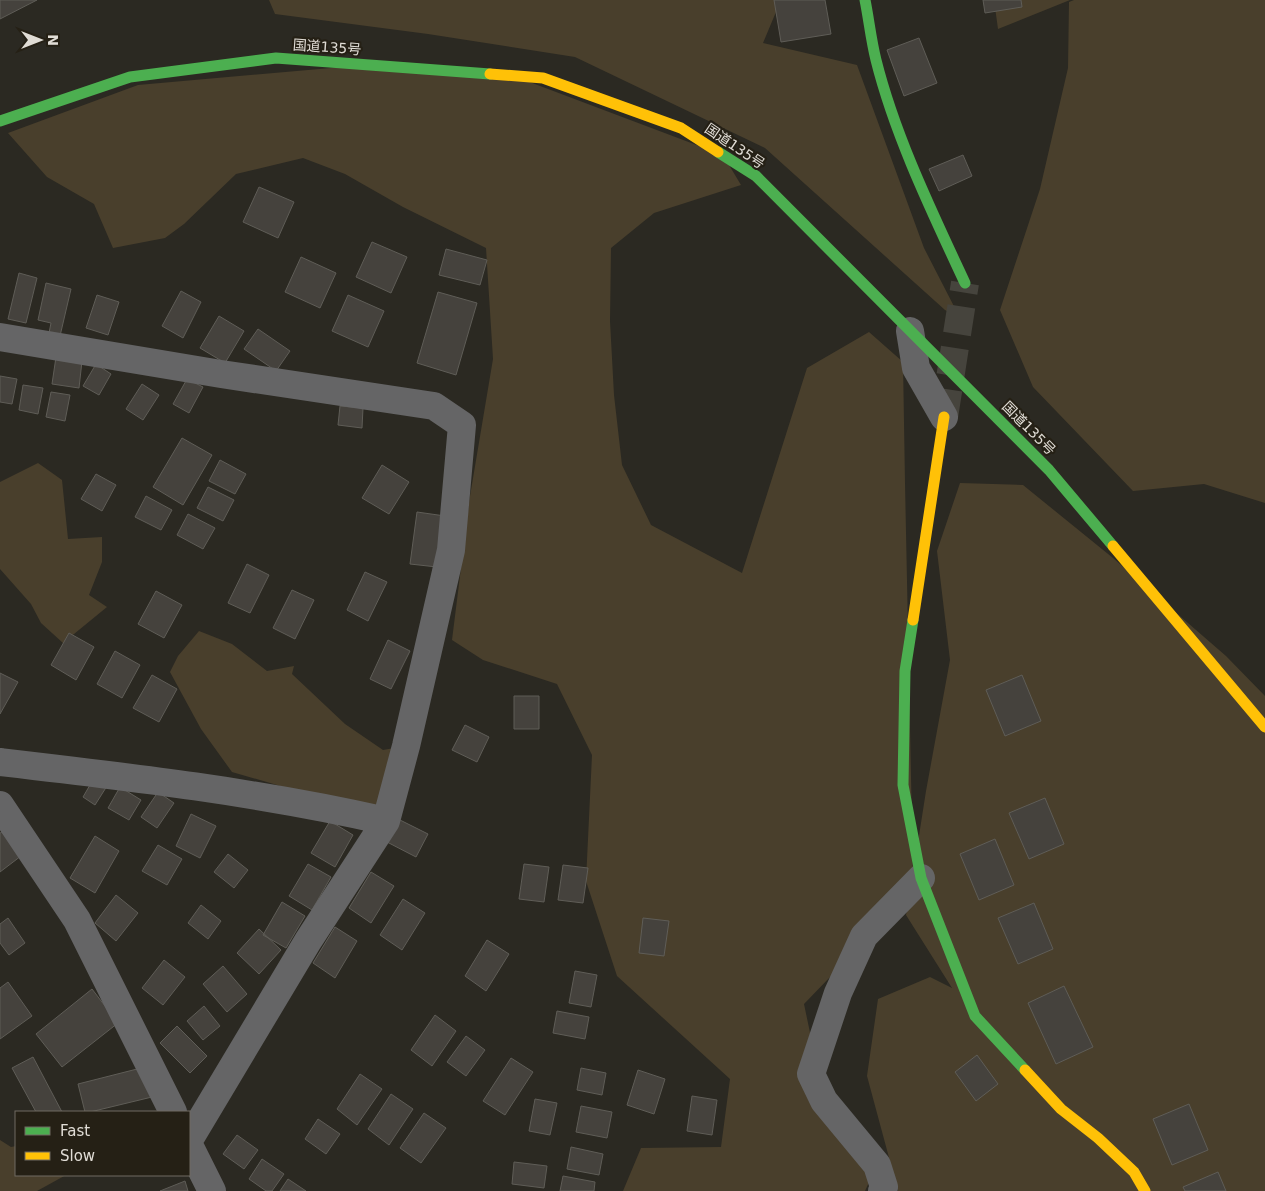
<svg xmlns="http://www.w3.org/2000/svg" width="1265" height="1191" viewBox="0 0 1265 1191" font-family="'DejaVu Sans','Noto Sans JP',sans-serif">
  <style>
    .green { fill: #493f2c }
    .building { fill: #45423d; stroke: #5f5d57 }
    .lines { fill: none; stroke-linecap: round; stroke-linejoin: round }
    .secondary-tunnel { stroke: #46443d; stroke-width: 28; stroke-dasharray: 28 14; stroke-linecap: butt }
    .street { stroke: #656566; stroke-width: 28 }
    .fast { stroke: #4caf50; stroke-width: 11 }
    .slow { stroke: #ffc107; stroke-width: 11 }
    .labels { text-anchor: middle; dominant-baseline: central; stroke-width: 4.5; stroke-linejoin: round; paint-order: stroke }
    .street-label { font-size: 14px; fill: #e0dcd5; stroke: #252015 }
  </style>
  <rect width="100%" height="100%" fill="#2b2922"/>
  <path class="green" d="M 269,0 L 781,0 L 763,43 L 857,65 L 924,248 L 960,318 L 945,310 L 765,148 L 575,57 L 428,34 L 275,14 Z
    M 994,0 L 1070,0 L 998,29 Z
    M 1074,0 L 1265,0 L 1265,503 L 1204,484 L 1133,491 L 1033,387 L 1000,310 L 1040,189 L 1068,68 L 1069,2 Z
    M 365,65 L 511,75 L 723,155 L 741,185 L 654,213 L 611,248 L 610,321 L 614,395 L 622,465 L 651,525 L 742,573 L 807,368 L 869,332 L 903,362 L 905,483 L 913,874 L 926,791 L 950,660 L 937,551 L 960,483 L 1023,485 L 1113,558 L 1226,656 L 1265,696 L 1265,1191 L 898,1191 L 867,1076 L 878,999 L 930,977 L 952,988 L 906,915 L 910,891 L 860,946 L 804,1004 L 816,1061 L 877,1165 L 865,1191 L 623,1191 L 641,1148 L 721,1147 L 730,1079 L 617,976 L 586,881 L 592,755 L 557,684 L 483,660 L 452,640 L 470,496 L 493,359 L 486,248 L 403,207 L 345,174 L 303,158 L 236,174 L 184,224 L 165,238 L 113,248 L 94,204 L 47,177 L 8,133 L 138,85 Z
    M 38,463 L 62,480 L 68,539 L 102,537 L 102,562 L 89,595 L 107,607 L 63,643 L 41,623 L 31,604 L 0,569 L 0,482 Z
    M 199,631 L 232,644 L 267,671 L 294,666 L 292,674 L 345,724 L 383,750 L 406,746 L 386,821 L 277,785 L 232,772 L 201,729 L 170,672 L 178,656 Z
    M 0,1140 L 11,1147 L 16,1146 L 16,1175 L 66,1175 L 37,1191 L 0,1191 Z"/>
  <path class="building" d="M 0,0 L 37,0 L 0,19 Z
    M 774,0 L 825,0 L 831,34 L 781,42 Z
    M 983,0 L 1021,0 L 1022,7 L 985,13 Z
    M 919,38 L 937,83 L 904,96 L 887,50 Z
    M 963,155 L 972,176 L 939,191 L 929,169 Z
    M 259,187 L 294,202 L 278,238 L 243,222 Z
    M 372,242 L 407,257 L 391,293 L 356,277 Z
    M 446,249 L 487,260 L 480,285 L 439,275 Z
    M 301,257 L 336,273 L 320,308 L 285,292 Z
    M 19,273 L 37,278 L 26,323 L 8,319 Z
    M 46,283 L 71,289 L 60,336 L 49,333 L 51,323 L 38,320 Z
    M 181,291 L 201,302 L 183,338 L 162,326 Z
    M 438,292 L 477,303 L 456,375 L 417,363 Z
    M 97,295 L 119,302 L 108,335 L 86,328 Z
    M 348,295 L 384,311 L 368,347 L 332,331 Z
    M 219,316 L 244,331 L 225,363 L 200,348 Z
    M 258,329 L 290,351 L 276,371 L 244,349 Z
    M 56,357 L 82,361 L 79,388 L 52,384 Z
    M 96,364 L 111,374 L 99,395 L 83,386 Z
    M 0,376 L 17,379 L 12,404 L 0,402 Z
    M 187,379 L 203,387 L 189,413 L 173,404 Z
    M 142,384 L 159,395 L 143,420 L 126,409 Z
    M 23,385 L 43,388 L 38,414 L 19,410 Z
    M 51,392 L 70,395 L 65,421 L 46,417 Z
    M 340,406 L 363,408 L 362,428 L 338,425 Z
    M 182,438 L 212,455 L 183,505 L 153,487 Z
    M 220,460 L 246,474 L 235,494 L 209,481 Z
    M 382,465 L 409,482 L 389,514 L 362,498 Z
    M 96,474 L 116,485 L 102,511 L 81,499 Z
    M 208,487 L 234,500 L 223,521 L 197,508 Z
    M 146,496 L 172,510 L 161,530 L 135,517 Z
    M 417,512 L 445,516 L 437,567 L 410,564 Z
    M 188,514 L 215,528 L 203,549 L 177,535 Z
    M 247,564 L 269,575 L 250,613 L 228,603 Z
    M 365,572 L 387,582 L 368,621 L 347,610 Z
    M 292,590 L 314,600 L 295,639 L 273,628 Z
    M 156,591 L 182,605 L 164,638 L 138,624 Z
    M 69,633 L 94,647 L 76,680 L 51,665 Z
    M 388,640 L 410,651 L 391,689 L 370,679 Z
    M 115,651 L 140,665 L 122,698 L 97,684 Z
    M 0,673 L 18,682 L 0,714 Z
    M 152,675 L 177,689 L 159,722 L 133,708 Z
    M 1022,675 L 1041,721 L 1005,736 L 986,690 Z
    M 514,696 L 539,696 L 539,729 L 514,729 Z
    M 465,725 L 489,737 L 477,762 L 452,750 Z
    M 94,778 L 107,786 L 95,805 L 83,797 Z
    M 120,787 L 141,800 L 129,820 L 108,808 Z
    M 158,792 L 174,803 L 157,828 L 141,817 Z
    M 1045,798 L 1064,844 L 1029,859 L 1009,813 Z
    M 191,814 L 216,826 L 200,858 L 176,846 Z
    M 398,819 L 428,834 L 416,857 L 387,842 Z
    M 330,821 L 353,835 L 335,867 L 311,853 Z
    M 2,832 L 21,856 L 0,872 L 0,833 Z
    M 95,836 L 119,851 L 95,893 L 70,878 Z
    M 995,839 L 1014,885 L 979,900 L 960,854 Z
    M 158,845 L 182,859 L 167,885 L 142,871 Z
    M 228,854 L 248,870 L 234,888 L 214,872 Z
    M 308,864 L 331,877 L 312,910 L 289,896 Z
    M 524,864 L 549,867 L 544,902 L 519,899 Z
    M 563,865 L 588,868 L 583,903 L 558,900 Z
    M 371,872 L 394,886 L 371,923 L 349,908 Z
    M 116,895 L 138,913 L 116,941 L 95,923 Z
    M 403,899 L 425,913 L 402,950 L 380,935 Z
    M 282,902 L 305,916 L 286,948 L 263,935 Z
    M 1034,903 L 1053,949 L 1018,964 L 998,918 Z
    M 201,905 L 221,921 L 208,939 L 188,923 Z
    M 8,918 L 25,943 L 9,955 L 0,943 L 0,924 Z
    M 643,918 L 669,921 L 664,956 L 639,953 Z
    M 335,927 L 357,941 L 335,978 L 313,963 Z
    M 259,929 L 281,950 L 259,974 L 237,953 Z
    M 487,940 L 509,954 L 486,991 L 465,976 Z
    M 164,960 L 185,977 L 163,1005 L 142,988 Z
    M 223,966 L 247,994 L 227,1012 L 203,984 Z
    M 575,971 L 597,975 L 591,1007 L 569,1003 Z
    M 8,982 L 32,1016 L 0,1039 L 0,988 Z
    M 1064,986 L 1093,1047 L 1056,1064 L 1028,1003 Z
    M 92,989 L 118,1023 L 62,1067 L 36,1034 Z
    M 204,1006 L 220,1026 L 203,1040 L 187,1021 Z
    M 557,1011 L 589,1017 L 585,1039 L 553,1033 Z
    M 435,1015 L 456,1031 L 432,1066 L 411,1050 Z
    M 177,1026 L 207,1056 L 190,1073 L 160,1043 Z
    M 466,1036 L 485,1050 L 466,1076 L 447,1062 Z
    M 977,1055 L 998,1084 L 976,1101 L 955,1072 Z
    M 33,1057 L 62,1112 L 36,1112 L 12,1068 Z
    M 511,1058 L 533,1072 L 505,1115 L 483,1101 Z
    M 145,1067 L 152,1097 L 90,1112 L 85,1112 L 78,1084 Z
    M 581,1068 L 606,1073 L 602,1095 L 577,1090 Z
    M 638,1070 L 665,1079 L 654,1114 L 627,1105 Z
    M 360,1074 L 382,1089 L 357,1125 L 337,1109 Z
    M 391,1094 L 413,1109 L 389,1145 L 368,1129 Z
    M 692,1096 L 717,1100 L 712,1135 L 687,1131 Z
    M 535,1099 L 557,1103 L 550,1135 L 529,1131 Z
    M 1189,1104 L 1208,1150 L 1172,1165 L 1153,1119 Z
    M 581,1106 L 612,1112 L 607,1138 L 576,1132 Z
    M 424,1113 L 446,1128 L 421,1163 L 400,1148 Z
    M 318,1119 L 340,1134 L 326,1154 L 305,1139 Z
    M 237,1135 L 258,1150 L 244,1169 L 223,1154 Z
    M 571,1147 L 603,1154 L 599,1175 L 567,1169 Z
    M 262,1159 L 284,1174 L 272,1191 L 266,1191 L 249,1179 Z
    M 514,1162 L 547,1166 L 544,1188 L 512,1184 Z
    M 1218,1172 L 1226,1191 L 1185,1191 L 1183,1187 Z
    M 563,1176 L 595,1182 L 594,1191 L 560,1191 Z
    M 288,1179 L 306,1191 L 280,1191 Z
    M 185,1181 L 188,1191 L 160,1191 Z"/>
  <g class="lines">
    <path class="secondary-tunnel" d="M 944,417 L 965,283"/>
    <path class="street" d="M 910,331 L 916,368 L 944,417
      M 0,337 L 221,374 L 434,406 L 462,425 L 451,550 L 406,746 L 386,821 L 308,941 L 189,1140
      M 0,762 C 129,777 259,792 386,821
      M 0,805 L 77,920 L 173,1112
      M 189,1145 L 212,1191
      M 882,1191 L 884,1187 L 877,1165 L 824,1101 L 811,1074 L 838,993 L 864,936 L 921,878"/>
    <path class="fast" d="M 865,0 C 869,20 871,40 876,60 C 895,136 932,212 965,283
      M 0,121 L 130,77 L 276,58 L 490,74
      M 718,152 L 756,176 L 1049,470 L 1113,546
      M 913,620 L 905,671 L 903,785 L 921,878 L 975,1016 L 1025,1070"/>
    <path class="slow" d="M 490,74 L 543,78 L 681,128 L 718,152
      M 1113,546 L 1265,727
      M 913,620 L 944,417
      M 1025,1070 L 1061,1109 L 1098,1138 L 1134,1172 L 1145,1191"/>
  </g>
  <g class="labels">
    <g class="street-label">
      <text transform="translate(327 47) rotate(4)">国道135号</text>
      <text transform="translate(735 146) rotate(34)">国道135号</text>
      <text transform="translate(1029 428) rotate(45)">国道135号</text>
    </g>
  </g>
  <rect x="15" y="1111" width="175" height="65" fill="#252015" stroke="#706b62"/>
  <rect x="25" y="1127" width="25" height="8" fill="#4caf50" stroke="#706b62"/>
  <text x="60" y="1136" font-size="15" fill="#e0dcd5">Fast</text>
  <rect x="25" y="1152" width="25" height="8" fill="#ffc107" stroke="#706b62"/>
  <text x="60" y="1161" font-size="15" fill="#e0dcd5">Slow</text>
  <g transform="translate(40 40) rotate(90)" stroke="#252015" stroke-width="4" paint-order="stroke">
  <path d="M0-4L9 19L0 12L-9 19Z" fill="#e0dcd5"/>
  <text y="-8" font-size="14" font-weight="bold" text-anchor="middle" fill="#e0dcd5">N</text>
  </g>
</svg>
